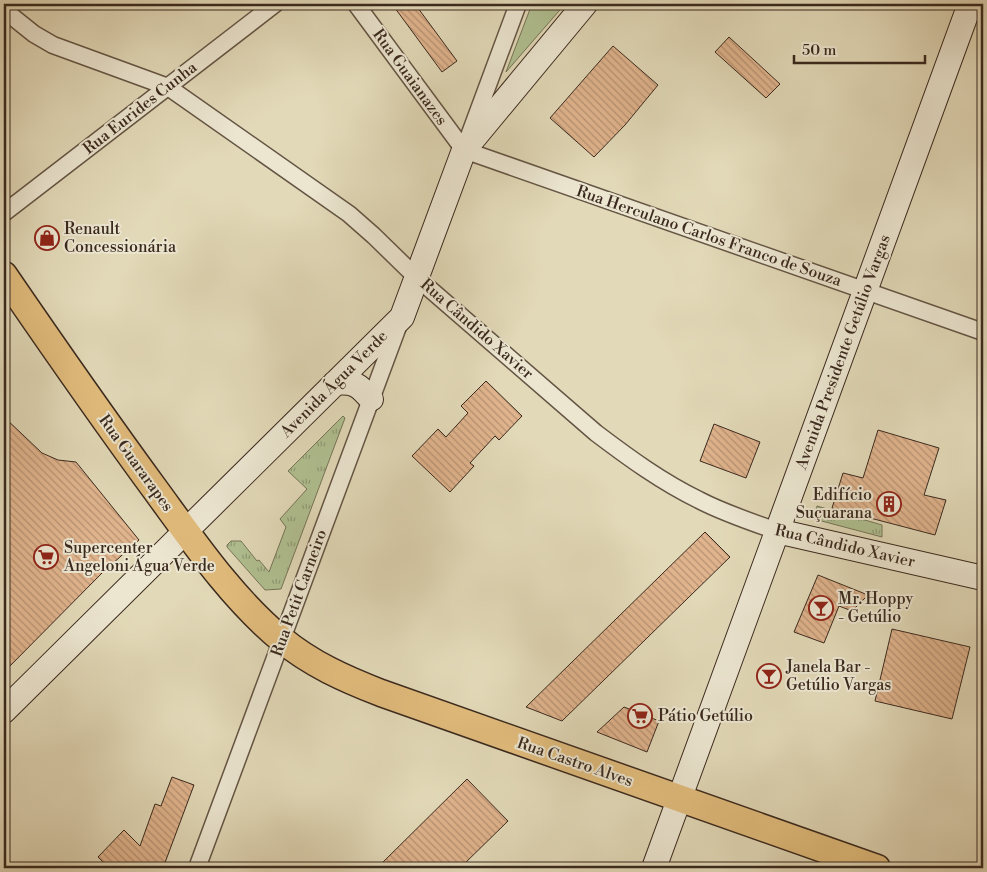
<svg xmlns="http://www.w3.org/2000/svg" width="987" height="872" viewBox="0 0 987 872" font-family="'Libre Bodoni',serif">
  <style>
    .grass { fill: url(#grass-tufts); stroke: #757458 }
    .park { fill: #b0c091; stroke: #757458 }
    .building { fill: url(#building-back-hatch); stroke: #3a291e }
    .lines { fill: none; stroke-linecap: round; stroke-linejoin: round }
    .minor-casing { stroke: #645544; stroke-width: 19 }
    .secondary-casing { stroke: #3a291e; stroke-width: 26 }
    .primary-casing { stroke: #3a291e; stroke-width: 29 }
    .minor { stroke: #ece6d1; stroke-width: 16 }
    .secondary { stroke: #ece6d1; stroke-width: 24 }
    .primary { stroke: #e1bc7c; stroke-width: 26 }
    .labels { text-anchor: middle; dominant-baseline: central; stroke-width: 4; stroke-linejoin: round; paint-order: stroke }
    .street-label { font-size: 16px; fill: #3a291e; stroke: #ece6d1 }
    .poi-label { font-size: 16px; fill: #3a291e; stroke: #ece6d1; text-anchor: start }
  </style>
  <defs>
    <pattern id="grass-tufts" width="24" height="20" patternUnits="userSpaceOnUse" patternTransform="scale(1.25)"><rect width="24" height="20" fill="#b0c091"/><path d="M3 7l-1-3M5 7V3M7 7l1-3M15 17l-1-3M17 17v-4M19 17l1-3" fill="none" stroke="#909c76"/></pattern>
    <pattern id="building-back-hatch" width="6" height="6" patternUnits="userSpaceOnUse" patternTransform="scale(1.25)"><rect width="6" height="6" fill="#e0b48d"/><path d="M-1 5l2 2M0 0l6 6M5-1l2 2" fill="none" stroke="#b79273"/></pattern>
  </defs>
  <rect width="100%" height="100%" fill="#e2d9b8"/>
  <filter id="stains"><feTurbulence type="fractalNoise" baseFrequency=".004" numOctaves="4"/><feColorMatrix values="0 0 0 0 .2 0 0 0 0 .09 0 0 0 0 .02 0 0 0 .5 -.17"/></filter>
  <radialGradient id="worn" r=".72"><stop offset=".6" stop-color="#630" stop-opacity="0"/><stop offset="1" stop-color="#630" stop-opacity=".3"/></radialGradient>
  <path class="grass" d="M 343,416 L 345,418 L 281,589 L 265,590 L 227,547 L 227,545 L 231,541 L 241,541 L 257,561 L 259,560 L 269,572 L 286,527 L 280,519 L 307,489 L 288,471 Z
    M 817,506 L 882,525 L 882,537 L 814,519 Z"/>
  <path class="park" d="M 532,4 L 565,4 L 506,72 Z"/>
  <path class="building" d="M 392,4 L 415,4 L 457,61 L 442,72 Z
    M 729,37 L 780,84 L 766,98 L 715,52 Z
    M 613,46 L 658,85 L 625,125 L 594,157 L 550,118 Z
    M 486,381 L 522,416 L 499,440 L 495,436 L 470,463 L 474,466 L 450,492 L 412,456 L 438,429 L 446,437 L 468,413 L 461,406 Z
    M 4,417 L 42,453 L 58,460 L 76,462 L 139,540 L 102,573 L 4,672 Z
    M 714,424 L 760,442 L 746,478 L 700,461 Z
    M 878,430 L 939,448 L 924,495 L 946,500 L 935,535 L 832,508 L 843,473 L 863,478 Z
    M 705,532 L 730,557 L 562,721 L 526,707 Z
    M 818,575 L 868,595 L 852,611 L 839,606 L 824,643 L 794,632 Z
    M 892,629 L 970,647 L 952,719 L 875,701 Z
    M 624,707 L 659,721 L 647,752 L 597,732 Z
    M 172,777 L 194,785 L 163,868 L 109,868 L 98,857 L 124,830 L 140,846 L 155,804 L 161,806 Z
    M 467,779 L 508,821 L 460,868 L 377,868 Z"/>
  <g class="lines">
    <defs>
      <path id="minor" d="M 356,4 L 464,150
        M 4,10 L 34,34 L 53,45 L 168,87 L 349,214 L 374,236 L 416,277 L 596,433 C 629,458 662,482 699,500 C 724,513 751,522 777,531
        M 469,136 L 518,4
        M 464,150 L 983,332
        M 4,213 L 275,4
        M 197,868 L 399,324"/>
      <path id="secondary" d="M 335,383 C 354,381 359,385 371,399
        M 777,531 L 983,578
        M 4,711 L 402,317 L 464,150 L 585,4
        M 654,868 L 970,4"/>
      <path id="primary" d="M 4,275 C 54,348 105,421 157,492 C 195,544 232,598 281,639 C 311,664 345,679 381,693 L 877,868"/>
    </defs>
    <use href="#minor" class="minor-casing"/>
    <use href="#secondary" class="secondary-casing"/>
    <use href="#primary" class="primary-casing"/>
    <use href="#minor" class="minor"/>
    <use href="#secondary" class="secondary"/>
    <use href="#primary" class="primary"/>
  </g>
  <defs>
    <symbol id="shop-ring" viewBox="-11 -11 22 22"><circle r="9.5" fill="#ece6d1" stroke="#8f2418" stroke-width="1.5"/><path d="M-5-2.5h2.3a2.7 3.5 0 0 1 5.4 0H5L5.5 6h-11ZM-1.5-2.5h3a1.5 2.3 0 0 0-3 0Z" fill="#8f2418"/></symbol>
    <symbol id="building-ring" viewBox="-11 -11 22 22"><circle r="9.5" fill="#ece6d1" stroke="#8f2418" stroke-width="1.5"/><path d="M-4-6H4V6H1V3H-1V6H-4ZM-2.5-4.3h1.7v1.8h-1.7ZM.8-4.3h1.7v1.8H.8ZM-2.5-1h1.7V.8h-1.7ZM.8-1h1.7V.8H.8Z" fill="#8f2418"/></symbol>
    <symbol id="supermarket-ring" viewBox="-11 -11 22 22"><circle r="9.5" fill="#ece6d1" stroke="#8f2418" stroke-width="1.5"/><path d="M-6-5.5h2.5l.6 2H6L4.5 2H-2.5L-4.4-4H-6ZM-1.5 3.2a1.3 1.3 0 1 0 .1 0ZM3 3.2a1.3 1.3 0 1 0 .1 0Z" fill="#8f2418"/></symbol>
    <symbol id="bar-ring" viewBox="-11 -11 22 22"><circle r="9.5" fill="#ece6d1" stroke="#8f2418" stroke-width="1.5"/><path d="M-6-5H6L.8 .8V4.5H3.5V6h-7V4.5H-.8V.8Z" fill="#8f2418"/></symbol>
  </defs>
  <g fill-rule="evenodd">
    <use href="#shop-ring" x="33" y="224" width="28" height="28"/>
    <use href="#building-ring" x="875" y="490" width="28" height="28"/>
    <use href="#supermarket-ring" x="32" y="543" width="28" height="28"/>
    <use href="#bar-ring" x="807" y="594" width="28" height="28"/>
    <use href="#bar-ring" x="755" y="662" width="28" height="28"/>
    <use href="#supermarket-ring" x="626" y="702" width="28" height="28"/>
  </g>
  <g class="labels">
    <g class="street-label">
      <text transform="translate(410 77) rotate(54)">Rua Guaianazes</text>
      <text transform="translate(140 108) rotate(-38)">Rua Eurides Cunha</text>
      <text transform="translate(709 236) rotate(19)">Rua Herculano Carlos Franco de Souza</text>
      <text transform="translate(477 329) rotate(41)">Rua Cândido Xavier</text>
      <text transform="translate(843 352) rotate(-70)">Avenida Presidente Getúlio Vargas</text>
      <text transform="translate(334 384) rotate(-45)">Avenida Água Verde</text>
      <text transform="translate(136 463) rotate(54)">Rua Guararapes</text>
      <text transform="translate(845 546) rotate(13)">Rua Cândido Xavier</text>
      <text transform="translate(299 593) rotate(-70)">Rua Petit Carneiro</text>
      <text transform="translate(575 762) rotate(19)">Rua Castro Alves</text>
    </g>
    <g class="poi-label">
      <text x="64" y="229">Renault<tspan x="64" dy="18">Concessionária</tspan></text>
      <text x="872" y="495" text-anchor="end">Edifício<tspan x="872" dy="18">Suçuarana</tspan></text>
      <text x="64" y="548">Supercenter<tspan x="64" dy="18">Angeloni Água Verde</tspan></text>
      <text x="838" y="599">Mr. Hoppy<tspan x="838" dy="18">- Getúlio</tspan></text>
      <text x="786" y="667">Janela Bar -<tspan x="786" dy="18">Getúlio Vargas</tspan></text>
      <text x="658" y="716">Pátio Getúlio</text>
    </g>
  </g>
  <rect width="987" height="872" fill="none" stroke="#e2d9b8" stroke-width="20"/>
  <rect x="5" y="5" width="977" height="862" fill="none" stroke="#3a291e" stroke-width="2.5"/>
  <rect x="10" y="10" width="967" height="852" fill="none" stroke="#3a291e"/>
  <path d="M794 55v8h131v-8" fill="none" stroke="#3a291e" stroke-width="2.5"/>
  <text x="802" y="55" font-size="15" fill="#3a291e" stroke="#ece6d1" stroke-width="4" paint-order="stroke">50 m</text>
  <rect width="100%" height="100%" filter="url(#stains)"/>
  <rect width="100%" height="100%" fill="url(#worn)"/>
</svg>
